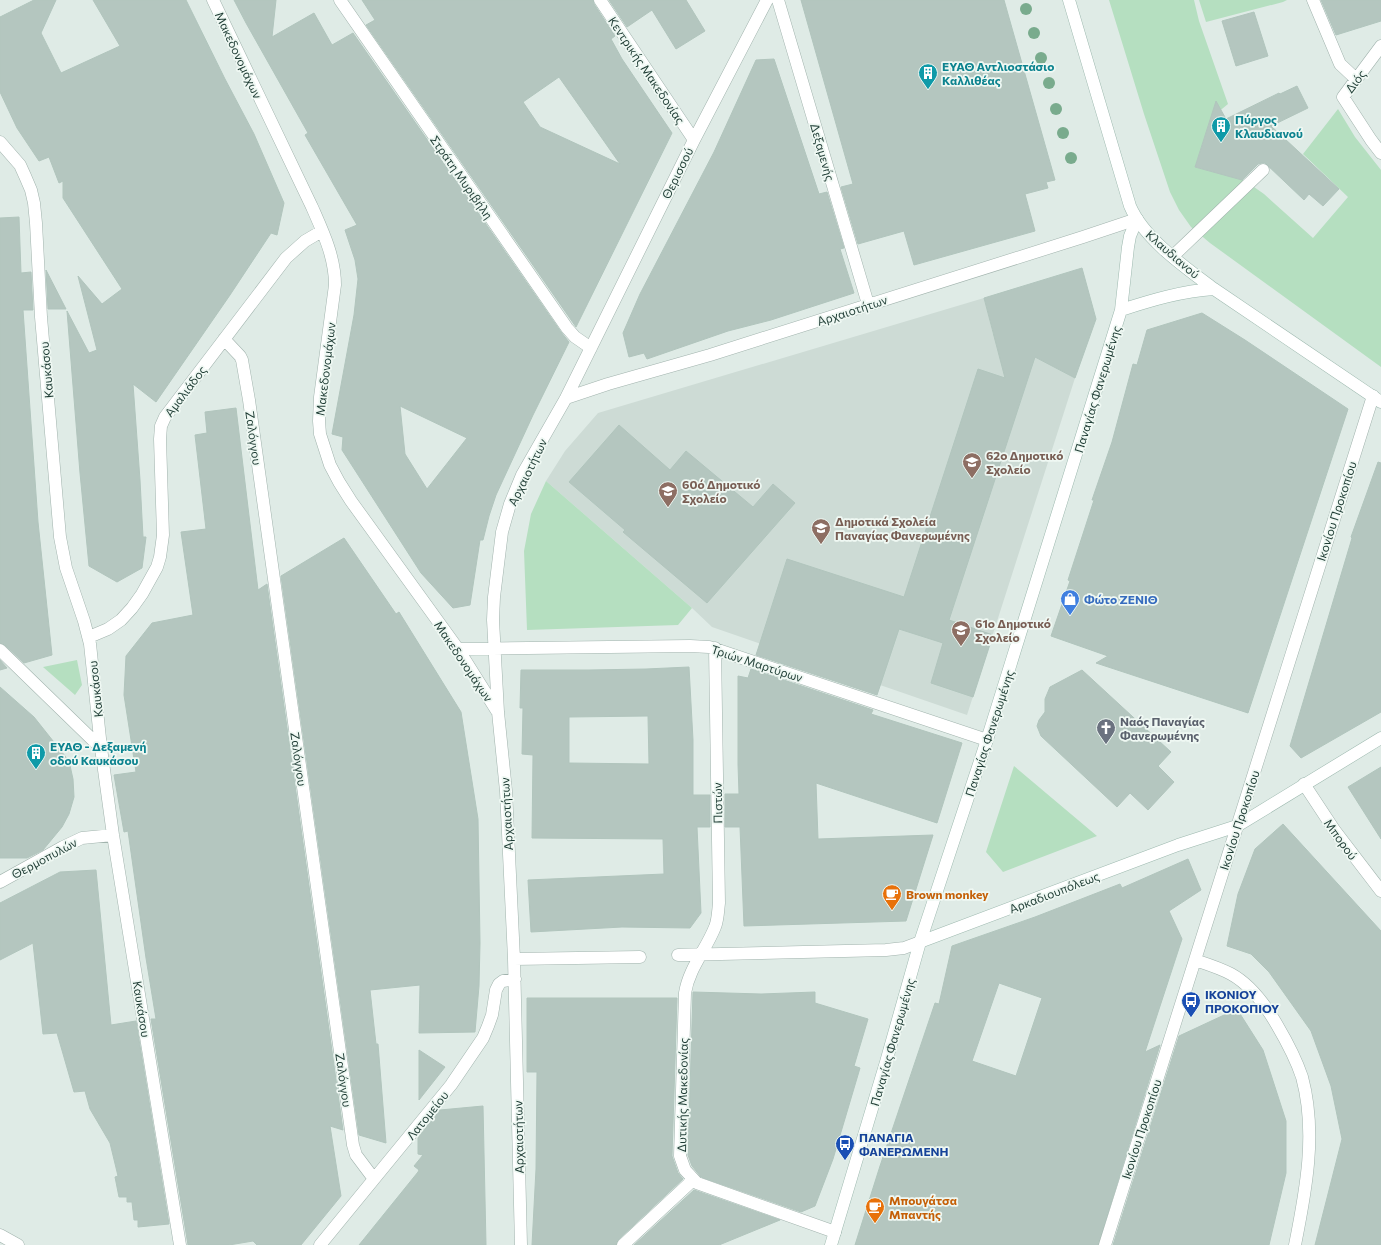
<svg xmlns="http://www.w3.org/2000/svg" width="1381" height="1245" viewBox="0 0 1381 1245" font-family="Commissioner,sans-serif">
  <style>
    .built { fill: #cddbd5 }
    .green { fill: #b5dfc0 }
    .building { fill: #b4c6bf; stroke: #b1c5bd; fill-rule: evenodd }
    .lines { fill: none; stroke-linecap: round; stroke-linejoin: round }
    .street-casing { stroke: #a1b3ad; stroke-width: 13 }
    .secondary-casing { stroke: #9cb8ae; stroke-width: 13 }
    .street { stroke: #fff; stroke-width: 12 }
    .secondary { stroke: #fff; stroke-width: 12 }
    .tree { fill: #79ab8d }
    .labels { text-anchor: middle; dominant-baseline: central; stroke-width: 3.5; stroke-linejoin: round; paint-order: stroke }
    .street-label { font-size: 12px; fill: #1e3c34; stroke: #eff8f3 }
    .culture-label { font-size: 12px; font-weight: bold; fill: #0d838f; stroke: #eff8f3; text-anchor: start }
    .education-label { font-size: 12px; font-weight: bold; fill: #785e54; stroke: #eff8f3; text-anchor: start }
    .shop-label { font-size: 12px; font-weight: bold; fill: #366cbe; stroke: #eff8f3; text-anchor: start }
    .worship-label { font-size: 12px; font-weight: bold; fill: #5b616d; stroke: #eff8f3; text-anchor: start }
    .food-label { font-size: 12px; font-weight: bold; fill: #c56008; stroke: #eff8f3; text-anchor: start }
    .transit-label { font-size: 12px; font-weight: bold; fill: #164399; stroke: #eff8f3; text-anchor: start }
  </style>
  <rect width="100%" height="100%" fill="#dfebe6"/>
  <path class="built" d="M 984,298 L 993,334 L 1075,378 L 967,715 L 712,627 L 692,608 L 546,481 L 565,451 L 598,413 Z"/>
  <path class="green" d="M 1109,0 L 1194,0 L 1199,21 L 1228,104 L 1211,118 L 1195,167 L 1244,180 L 1264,194 L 1313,238 L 1348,197 L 1303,154 L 1338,109 L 1355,137 L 1381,170 L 1381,367 L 1210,243 L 1191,227 L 1179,210 L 1170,192 L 1144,114 Z
    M 1199,0 L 1287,0 L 1283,2 L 1206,22 Z
    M 546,481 L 692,608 L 678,625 L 527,630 L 524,551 L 531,514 Z
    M 77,660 L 82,685 L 75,695 L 43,667 Z
    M 1014,766 L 1097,836 L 1003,872 L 986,852 Z"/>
  <path class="building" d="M 34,0 L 56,0 L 41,33 L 61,73 L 120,46 L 93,0 L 186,0 L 225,79 L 254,134 L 284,203 L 277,235 L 271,233 L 230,295 L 156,402 L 133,384 L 140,480 L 143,537 L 146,537 L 142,568 L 117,582 L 89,566 L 80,473 L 67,311 L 89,353 L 97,350 L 78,276 L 102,304 L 122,289 L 63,198 L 63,181 L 59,183 L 49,157 L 39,161 L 17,128 L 0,92 L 0,17 Z
    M 234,0 L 276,0 L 272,37 L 314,13 L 332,45 L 353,33 L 561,332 L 569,342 L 533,415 L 496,495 L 489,516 L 483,540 L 480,540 L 470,605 L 453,608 L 421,573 L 342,450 L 343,437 L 332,434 L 354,315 L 358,279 L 355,260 L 345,230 L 357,225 L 305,135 L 308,133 L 246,23 ZM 400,406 L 467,438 L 427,489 L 405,454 Z
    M 362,0 L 593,0 L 594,4 L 615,36 L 611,39 L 622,59 L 672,133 L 576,327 L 366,25 L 375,20 ZM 559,77 L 620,164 L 540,127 L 523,102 Z
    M 609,0 L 686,0 L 705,31 L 676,49 L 652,10 L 627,27 Z
    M 801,0 L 1004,0 L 1055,180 L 1046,182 L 1048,188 L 1025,194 L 1035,231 L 914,265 L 904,231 L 858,244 L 841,187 L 853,184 Z
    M 1321,0 L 1381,0 L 1381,21 L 1336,35 Z
    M 1254,12 L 1268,56 L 1236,66 L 1222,21 Z
    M 774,59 L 819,194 L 827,192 L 844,248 L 840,249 L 854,293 L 771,320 L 728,331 L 647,359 L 644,353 L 629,357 L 623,333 L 640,294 L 714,152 L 756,60 Z
    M 1297,86 L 1308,108 L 1271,126 L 1339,189 L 1323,206 L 1309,194 L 1304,200 L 1265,163 L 1262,163 L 1258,164 L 1242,180 L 1195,167 L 1216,101 L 1226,119 L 1279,93 L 1280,94 Z
    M 19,217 L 21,273 L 31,272 L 33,310 L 23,310 L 38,522 L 52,655 L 24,663 L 5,645 L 0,643 L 0,218 Z
    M 1082,268 L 1096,319 L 1075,378 L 1035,357 L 949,620 L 993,635 L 973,697 L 931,683 L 943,643 L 899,629 L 877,695 L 756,655 L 787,559 L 904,597 L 978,369 L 1005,378 L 984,298 Z
    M 46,270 L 66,309 L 48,309 Z
    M 1202,313 L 1245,340 L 1348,409 L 1248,713 L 1096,663 L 1108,656 L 1051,636 L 1070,581 L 1068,580 L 1094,500 L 1092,500 L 1112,442 L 1133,364 L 1137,365 L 1147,330 Z
    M 236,408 L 258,590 L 267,584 L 343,1130 L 330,1126 L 341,1196 L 301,1245 L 257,1245 L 253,1241 L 229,1245 L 188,1245 L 151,1019 L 156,1019 L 146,958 L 128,831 L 124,832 L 114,775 L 136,772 L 124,695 L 126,656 L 152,623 L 193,615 L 181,532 L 206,529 L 195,435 L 207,433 L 205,412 Z
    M 619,425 L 670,470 L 686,451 L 753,507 L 773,484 L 795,503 L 707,603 L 623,532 L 625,530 L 569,482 Z
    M 1378,462 L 1381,463 L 1381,712 L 1301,758 L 1290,746 L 1352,538 L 1351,537 Z
    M 344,538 L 396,614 L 399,612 L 461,712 L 478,819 L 480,943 L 479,986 L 475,1032 L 419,1033 L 420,985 L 370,990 L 376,1044 L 378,1044 L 386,1143 L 359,1135 L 281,576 Z
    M 0,660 L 7,668 L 0,670 Z
    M 689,667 L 693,740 L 693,795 L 710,795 L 710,827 L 697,827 L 701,913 L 690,928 L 622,927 L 531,932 L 528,880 L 664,874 L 663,839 L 532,838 L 533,755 L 522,754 L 523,708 L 520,708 L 521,670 L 589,670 L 646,669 ZM 648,716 L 649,764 L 569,763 L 569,717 Z
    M 751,669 L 873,710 L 871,714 L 962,743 L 937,823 L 816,783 L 818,839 L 933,835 L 906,921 L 744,926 L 740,827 L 725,827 L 725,794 L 739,794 L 738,764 L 738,676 L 748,678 Z
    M 1082,670 L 1171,752 L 1158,766 L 1174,782 L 1148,810 L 1130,793 L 1117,807 L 1041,736 L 1037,726 L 1039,720 L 1045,712 L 1045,699 L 1050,687 Z
    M 0,687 L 34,717 L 69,761 L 73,779 L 74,797 L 69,814 L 62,827 L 43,850 L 27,858 L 0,858 Z
    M 1381,767 L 1381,839 L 1348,787 Z
    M 1283,824 L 1381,931 L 1381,1245 L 1315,1245 L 1342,1139 L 1331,1086 L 1311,1031 L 1269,972 L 1251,954 L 1227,946 L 1238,894 L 1255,849 Z
    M 1188,859 L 1201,890 L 1169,911 L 1182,939 L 1145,1052 L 1160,1045 L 1098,1245 L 855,1245 L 880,1166 L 935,1003 L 939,1004 L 952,946 L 1035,917 L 1120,884 L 1122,888 ZM 999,983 L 1042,998 L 1016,1076 L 972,1061 Z
    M 96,870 L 111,1025 L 136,1021 L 169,1224 L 138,1227 L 138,1220 L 134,1220 L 132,1202 L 127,1202 L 127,1197 L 119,1197 L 115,1177 L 118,1176 L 110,1143 L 90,1109 L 85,1091 L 74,1092 L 57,1033 L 43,1034 L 33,943 L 0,960 L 0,903 L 60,872 Z
    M 693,992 L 761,994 L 815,992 L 815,1003 L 868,1019 L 854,1066 L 860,1068 L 833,1159 L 815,1206 L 801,1212 L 701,1177 L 692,1166 L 688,1155 Z
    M 527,998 L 677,998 L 672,1156 L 678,1173 L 683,1179 L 618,1240 L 616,1245 L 532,1245 L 536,1169 L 537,1072 L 527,1072 Z
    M 1237,1009 L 1263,1050 L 1286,1121 L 1286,1173 L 1269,1245 L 1113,1245 L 1179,1036 Z
    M 419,1050 L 445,1067 L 419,1100 Z
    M 483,1106 L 486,1245 L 359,1245 L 418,1172 L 419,1170 L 414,1166 L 423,1155 L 418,1154 L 418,1137 L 440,1110 Z
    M 694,1190 L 780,1220 L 719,1245 L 634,1245 Z"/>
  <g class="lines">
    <defs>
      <path id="street" d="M 213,0 L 312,207 C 323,232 335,257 335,285 L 320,397 L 319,421 L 320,434 L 330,465 L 339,482 L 351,501 L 458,649 L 497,711
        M 340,0 L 567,328 L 575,337 L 591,348
        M 600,0 L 694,140
        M 778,0 L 868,304
        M 1313,0 L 1340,64 L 1356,79
        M 1381,46 L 1343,97 L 1371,140 L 1381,153
        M 0,142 L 20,165 L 25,176 L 31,190 L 34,203 L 36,223 L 41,317 L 60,537 L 66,568 L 84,621 L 90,644 L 101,748 L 113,835 L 180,1245
        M 1173,256 L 1263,170
        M 224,339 L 240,356 L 242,360 L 249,400 L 353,1145 L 356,1155 L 374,1179
        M 566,398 L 608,384 L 710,355 L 1083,237 L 1137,219
        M 89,637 L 108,629 L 121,620 L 132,608 L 142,594 L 157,567 L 160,557 L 163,535 L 160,439 L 161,426 L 165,417 L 286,258 L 305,241 L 322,231
        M 715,648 L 719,903 C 718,911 718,920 715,927 C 706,950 689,968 685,993 L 680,1156 L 685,1170 L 697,1183 L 835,1232
        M 458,649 L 690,646 L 709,647 L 987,740
        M 0,650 L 101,748
        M 1304,784 L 1335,831 L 1381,891
        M 0,882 L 63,847 L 82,838 L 113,835
        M 678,955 L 886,950 L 904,948 L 920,942
        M 514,959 L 640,957
        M 1195,960 C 1207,964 1220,968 1231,974 C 1251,985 1266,1006 1277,1025 C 1287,1042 1296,1059 1302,1077 C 1317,1132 1306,1190 1295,1245
        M 0,1235 L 18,1245
        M 320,1245 L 451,1085 L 483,1038 L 488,1026 L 492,1015 L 496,990 L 499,984 L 503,981 L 515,979
        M 521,1245 L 514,959 L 506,791 L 498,712 L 493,620 L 494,597 L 502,532 L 510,504 L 522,475 L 566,398 L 694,140 L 767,0
        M 623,1245 L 693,1180
        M 1105,1245 L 1373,396"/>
      <path id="secondary" d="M 1069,0 L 1130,206 C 1144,239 1186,268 1214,289 L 1381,402
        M 1121,310 C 1152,300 1182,291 1214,289
        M 920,942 L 1178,845 L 1237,826 L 1381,738
        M 831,1245 L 886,1062 L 920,942 L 987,740 L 1121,310 L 1128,247 L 1130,236 L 1137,219"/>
    </defs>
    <use href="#street" class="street-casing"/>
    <use href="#secondary" class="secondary-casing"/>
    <use href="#street" class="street"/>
    <use href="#secondary" class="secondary"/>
  </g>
  <g class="tree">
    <circle cx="1026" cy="9" r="6"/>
    <circle cx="1034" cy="33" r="6"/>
    <circle cx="1041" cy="58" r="6"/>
    <circle cx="1049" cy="83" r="6"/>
    <circle cx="1056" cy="109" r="6"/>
    <circle cx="1063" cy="133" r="6"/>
    <circle cx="1071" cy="158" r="6"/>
  </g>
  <defs>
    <symbol id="building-pin" viewBox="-11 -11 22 30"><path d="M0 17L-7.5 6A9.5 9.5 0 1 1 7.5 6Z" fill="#0f9aa8" stroke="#eff8f3"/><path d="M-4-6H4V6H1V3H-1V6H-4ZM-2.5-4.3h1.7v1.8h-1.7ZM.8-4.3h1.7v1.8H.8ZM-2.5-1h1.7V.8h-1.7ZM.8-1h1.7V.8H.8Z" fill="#fff"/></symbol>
    <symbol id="school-pin" viewBox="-11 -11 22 30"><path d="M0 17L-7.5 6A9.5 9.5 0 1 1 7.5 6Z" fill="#8d6e63" stroke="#eff8f3"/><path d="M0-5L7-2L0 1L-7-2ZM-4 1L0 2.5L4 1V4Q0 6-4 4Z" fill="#fff"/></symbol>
    <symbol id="shop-pin" viewBox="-11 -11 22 30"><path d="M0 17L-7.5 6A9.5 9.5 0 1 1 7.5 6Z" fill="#3f7fe0" stroke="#eff8f3"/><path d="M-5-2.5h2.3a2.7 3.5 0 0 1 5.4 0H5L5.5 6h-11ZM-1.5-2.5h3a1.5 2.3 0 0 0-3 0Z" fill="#fff"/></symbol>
    <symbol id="church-pin" viewBox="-11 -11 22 30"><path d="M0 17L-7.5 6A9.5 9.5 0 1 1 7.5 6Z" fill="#6b7280" stroke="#eff8f3"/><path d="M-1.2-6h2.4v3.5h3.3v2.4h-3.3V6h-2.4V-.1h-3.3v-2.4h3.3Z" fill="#fff"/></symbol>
    <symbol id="cafe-pin" viewBox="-11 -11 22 30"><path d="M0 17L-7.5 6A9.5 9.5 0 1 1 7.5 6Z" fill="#e8710a" stroke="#eff8f3"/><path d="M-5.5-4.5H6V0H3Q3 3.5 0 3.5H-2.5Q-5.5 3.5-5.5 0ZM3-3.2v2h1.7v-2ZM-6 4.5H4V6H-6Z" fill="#fff"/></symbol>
    <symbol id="bus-pin" viewBox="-11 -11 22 30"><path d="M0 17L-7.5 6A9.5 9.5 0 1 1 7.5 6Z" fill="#1a4fb4" stroke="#eff8f3"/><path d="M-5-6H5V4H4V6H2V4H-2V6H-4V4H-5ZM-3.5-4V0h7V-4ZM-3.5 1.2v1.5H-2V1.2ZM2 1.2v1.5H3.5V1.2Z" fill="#fff"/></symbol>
  </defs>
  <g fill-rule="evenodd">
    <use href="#building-pin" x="917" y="62" width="22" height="30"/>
    <use href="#building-pin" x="1210" y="115" width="22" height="30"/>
    <use href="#school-pin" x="961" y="451" width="22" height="30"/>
    <use href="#school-pin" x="657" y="480" width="22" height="30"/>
    <use href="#school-pin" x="810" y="517" width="22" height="30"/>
    <use href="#shop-pin" x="1059" y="588" width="22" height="30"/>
    <use href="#school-pin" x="950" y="619" width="22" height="30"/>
    <use href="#church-pin" x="1095" y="717" width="22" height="30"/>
    <use href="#building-pin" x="25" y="742" width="22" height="30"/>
    <use href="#cafe-pin" x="881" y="883" width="22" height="30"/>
    <use href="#bus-pin" x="1180" y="990" width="22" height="30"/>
    <use href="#bus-pin" x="834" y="1133" width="22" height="30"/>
    <use href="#cafe-pin" x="864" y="1196" width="22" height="30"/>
  </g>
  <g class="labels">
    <g class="street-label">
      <text transform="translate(239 55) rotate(65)">Μακεδονομάχων</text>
      <text transform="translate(647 70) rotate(56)">Κεντρικής Μακεδονίας</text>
      <text transform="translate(1355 81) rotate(-53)">Διός</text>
      <text transform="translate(823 152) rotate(74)">Δεξαμενής</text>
      <text transform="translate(677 173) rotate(-64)">Θερισσού</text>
      <text transform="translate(462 177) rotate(55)">Στράτη Μυριβήλη</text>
      <text transform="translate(1173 254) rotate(41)">Κλαυδιανού</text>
      <text transform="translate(852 310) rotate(-18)">Αρχαιοτήτων</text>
      <text transform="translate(325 369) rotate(-83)">Μακεδονομάχων</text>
      <text transform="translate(46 370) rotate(-95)">Καυκάσου</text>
      <text transform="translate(1097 389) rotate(-73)">Παναγίας Φανερωμένης</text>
      <text transform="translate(185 391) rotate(-53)">Αμαλιάδος</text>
      <text transform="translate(254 438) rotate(82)">Ζαλόγγου</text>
      <text transform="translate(527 472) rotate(-64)">Αρχαιοτήτων</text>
      <text transform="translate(1336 511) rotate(-72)">Ικονίου Προκοπίου</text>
      <text transform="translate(464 661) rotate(56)">Μακεδονομάχων</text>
      <text transform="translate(757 663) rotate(18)">Τριών Μαρτύρων</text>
      <text transform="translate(95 689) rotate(-96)">Καυκάσου</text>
      <text transform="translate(989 733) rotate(-72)">Παναγίας Φανερωμένης</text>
      <text transform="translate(299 759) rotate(82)">Ζαλόγγου</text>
      <text transform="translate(717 803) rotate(-91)">Πιστών</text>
      <text transform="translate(506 814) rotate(-93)">Αρχαιοτήτων</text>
      <text transform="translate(1239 820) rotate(-72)">Ικονίου Προκοπίου</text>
      <text transform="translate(1341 839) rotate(54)">Μπορού</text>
      <text transform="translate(44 858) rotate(-28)">Θερμοπυλών</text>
      <text transform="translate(1054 892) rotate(-21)">Αρκαδιουπόλεως</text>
      <text transform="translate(142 1009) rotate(81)">Καυκάσου</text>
      <text transform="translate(892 1042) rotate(-74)">Παναγίας Φανερωμένης</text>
      <text transform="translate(344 1080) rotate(82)">Ζαλόγγου</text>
      <text transform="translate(682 1095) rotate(-89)">Δυτικής Μακεδονίας</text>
      <text transform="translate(427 1115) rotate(-51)">Λατομείου</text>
      <text transform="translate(1141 1129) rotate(-72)">Ικονίου Προκοπίου</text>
      <text transform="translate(518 1137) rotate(-91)">Αρχαιοτήτων</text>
    </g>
    <g class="culture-label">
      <text x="942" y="66">ΕΥΑΘ Αντλιοστάσιο<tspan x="942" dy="14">Καλλιθέας</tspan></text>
      <text x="1235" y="119">Πύργος<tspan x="1235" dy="14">Κλαυδιανού</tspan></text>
      <text x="50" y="746">ΕΥΑΘ - Δεξαμενή<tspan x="50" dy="14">οδού Καυκάσου</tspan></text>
    </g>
    <g class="education-label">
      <text x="986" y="455">62ο Δημοτικό<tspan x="986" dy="14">Σχολείο</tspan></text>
      <text x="682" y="484">60ό Δημοτικό<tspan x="682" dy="14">Σχολείο</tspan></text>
      <text x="835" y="521">Δημοτικά Σχολεία<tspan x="835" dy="14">Παναγίας Φανερωμένης</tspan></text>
      <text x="975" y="623">61ο Δημοτικό<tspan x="975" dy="14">Σχολείο</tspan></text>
    </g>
    <g class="shop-label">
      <text x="1084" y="599">Φώτο ΖΕΝΙΘ</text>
    </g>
    <g class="worship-label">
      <text x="1120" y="721">Ναός Παναγίας<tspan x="1120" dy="14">Φανερωμένης</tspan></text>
    </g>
    <g class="food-label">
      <text x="906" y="894">Brown monkey</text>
      <text x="889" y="1200">Μπουγάτσα<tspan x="889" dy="14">Μπαντής</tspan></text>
    </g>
    <g class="transit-label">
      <text x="1205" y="994">ΙΚΟΝΙΟΥ<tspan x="1205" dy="14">ΠΡΟΚΟΠΙΟΥ</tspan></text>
      <text x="859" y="1137">ΠΑΝΑΓΙΑ<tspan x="859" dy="14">ΦΑΝΕΡΩΜΕΝΗ</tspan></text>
    </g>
  </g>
</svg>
